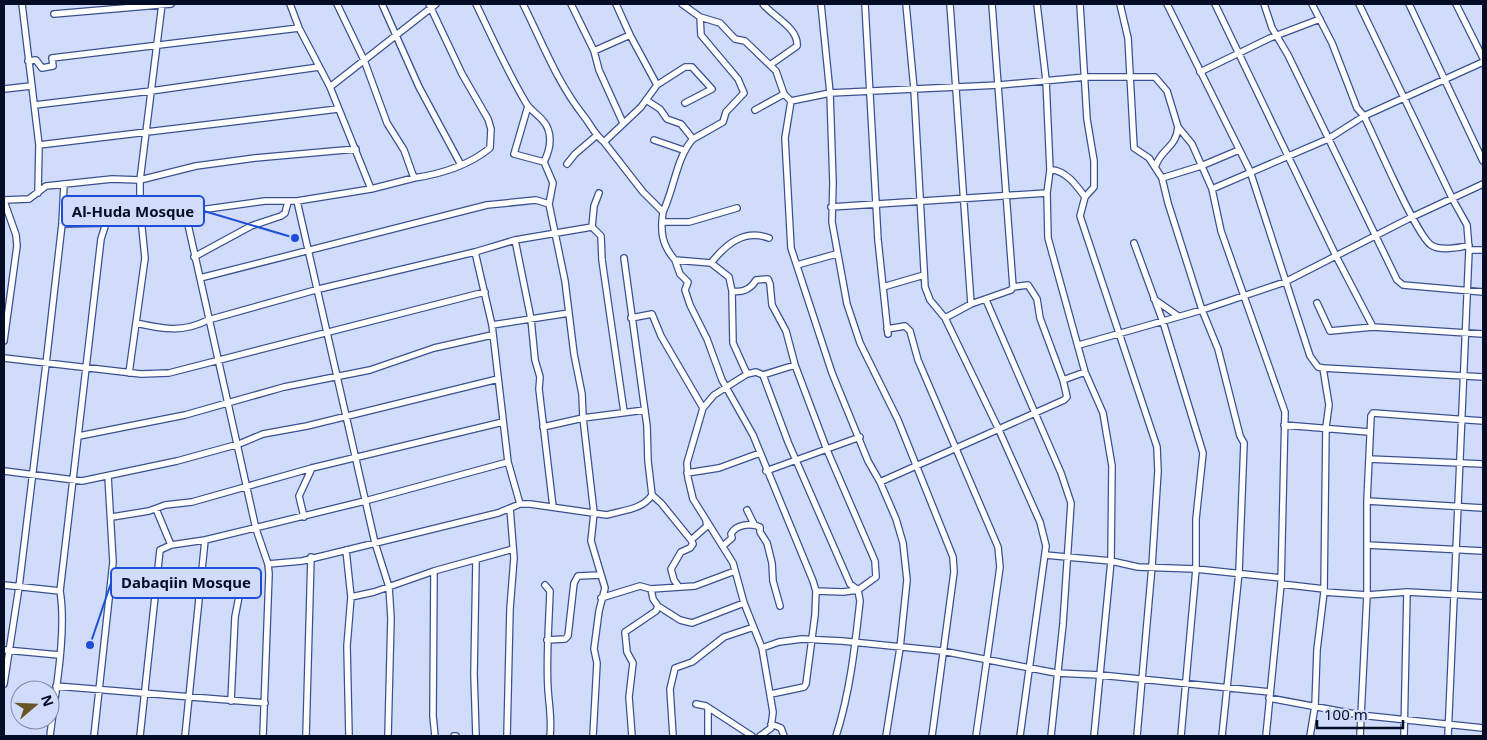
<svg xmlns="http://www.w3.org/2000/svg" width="1487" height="740" viewBox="0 0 1487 740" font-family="'Noto Sans',sans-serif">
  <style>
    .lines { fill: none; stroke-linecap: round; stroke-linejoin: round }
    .minor-casing { stroke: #3a5191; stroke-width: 8 }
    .minor { stroke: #fff; stroke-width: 5.5 }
    .leader { fill: none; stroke: #1d4ed8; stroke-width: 2 }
    .callout-dot { fill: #1d4ed8; stroke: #d0dcfa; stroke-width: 2 }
    .callout { fill: #d0dcfa; stroke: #1d4ed8; stroke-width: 2 }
    .callout-label { font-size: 15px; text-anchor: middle; font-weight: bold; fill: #050d26 }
  </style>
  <rect width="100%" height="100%" fill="#d0dcfa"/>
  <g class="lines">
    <defs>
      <path id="minor" d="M 22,4 L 39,145 L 38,193
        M 290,4 L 299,28 L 330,87 L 371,189
        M 382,4 L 419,87 L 461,165
        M 476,4 C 492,37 507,71 526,103 C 532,113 544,117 548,129 C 552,140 549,152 544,162 L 553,183 L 549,204 L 565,281 L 574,354 L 582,394 L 583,418 L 594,513 L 591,541 L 605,588 L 599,611 L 594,649 L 597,663 L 593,736
        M 523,4 C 542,42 557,82 583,115 C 591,125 594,134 604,142 L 643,192 L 663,212 C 674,189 677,156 693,139 L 681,124 L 667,119 L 660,109 L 646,100
        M 571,4 L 594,51 L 599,70 L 623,123
        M 682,4 L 700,17 L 701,35 L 738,79 L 744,93 L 726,112 L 723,122 L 693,139
        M 763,4 C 772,16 799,28 797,46 L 770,65
        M 821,4 L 830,93 L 833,183 L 832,222 L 847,304 L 860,343 L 898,420 L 953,557 L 954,572 L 932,736
        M 865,4 L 878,240 L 888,334
        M 906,4 L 914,89 L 925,287 L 930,300 L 945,318 L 998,428 L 1040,522 L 1046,546 L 1020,736
        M 950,4 L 971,304
        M 992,4 L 1013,287
        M 1037,4 L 1046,80 L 1050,170 L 1047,193 L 1048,238 L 1085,372 L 1103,413 L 1112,466 L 1111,561 L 1094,736
        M 1080,4 L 1087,119 L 1094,161 L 1094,187 L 1085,197
        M 1120,4 L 1128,38 L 1134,148 L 1149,158 L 1162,178 L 1168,203 L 1202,310 L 1218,349 L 1240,436 L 1244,443 L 1239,572 L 1222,736
        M 1167,4 L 1250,171 L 1310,356 L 1318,367 L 1323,368 L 1329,405 L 1326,427 L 1324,592 L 1317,650 L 1315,706 L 1310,736
        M 1215,4 L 1336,256 L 1373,327
        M 1264,4 L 1272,28 L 1288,55 L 1397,280 L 1403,285 L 1483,292
        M 1312,4 L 1332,43 L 1357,108 L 1364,116 C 1375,138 1416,235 1431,245 C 1439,251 1460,248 1469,245
        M 1359,4 L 1453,200 L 1467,225 L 1469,250 L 1448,736
        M 1409,4 L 1483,161
        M 1456,4 L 1483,58
        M 54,14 L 171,4
        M 700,17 L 720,23 L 735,39 L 745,41 L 776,71 L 784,94 L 791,101 L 785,138 L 791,248 L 832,373 L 868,461 L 880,482 L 896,519 L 903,543 L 907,580 L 900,648 L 886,736
        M 594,51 L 630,35 L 616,4
        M 28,61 L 36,60 L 42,68 L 53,66 L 52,58 L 299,28
        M 1200,72 L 1270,38 L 1320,19
        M 657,85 L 685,67 L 692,67 L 712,89 L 685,103
        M 330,87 L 436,4
        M 4,89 L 31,86
        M 791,101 L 830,93 L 999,85 L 1086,77 L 1155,77 L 1167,91 L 1178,127 L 1192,144 L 1212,189 L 1221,231 L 1285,412 L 1281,584 L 1266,736
        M 35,105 L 151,91 L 319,67
        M 528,106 L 514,154 L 544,162
        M 755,110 L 784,94
        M 654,140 L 683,150
        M 604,142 L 641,107 L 657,85 L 630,35
        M 39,145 L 338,109
        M 567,164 L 575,154 L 596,136
        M 1156,165 C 1162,148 1176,148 1178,127
        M 1050,170 C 1065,169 1077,186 1085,197 L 1080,216 L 1157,447 L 1158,471 L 1152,566 L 1137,736
        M 414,178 C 441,174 468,166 490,148 L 491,129 L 488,119 L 462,74 L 429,4
        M 1162,178 L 1201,166 L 1239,150
        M 1212,189 L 1328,139 L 1364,116 L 1483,62
        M 4,200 L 29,199 L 46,186 L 112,179 L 140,180 L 196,166 L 255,158 L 356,149
        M 4,201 L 16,235 L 17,246 L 4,341
        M 297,201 L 375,543 L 389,587 L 391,618 L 388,736
        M 831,207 L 1047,193
        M 185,211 L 256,529 L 268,564 L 269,574 L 263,736
        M 663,212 C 660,232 662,245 675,260 L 711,263 L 729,277 L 732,291 L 733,343 L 747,374
        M 662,222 L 689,222 L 737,208
        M 62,224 L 106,223 L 265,201 L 297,201 L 371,189 L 414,178 L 404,150 L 387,123 L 364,60 L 337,4
        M 592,227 L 594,206 L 599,193
        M 515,240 L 531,319 L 535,360 L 540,377 L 539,389 L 553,507
        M 1134,243 L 1163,322 L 1203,453 L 1196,519 L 1196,569 L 1181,736
        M 1469,250 L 1483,250
        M 194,257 L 251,226 L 281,216 L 285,213 L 288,202
        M 675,260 L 680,274 L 688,282 L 685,290 L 690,305 L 707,339 L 722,380 L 753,435 L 813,581 L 816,591 L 815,615 L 806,684 L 804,687 L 771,694
        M 711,263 C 726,244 744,229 769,238
        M 797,265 L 836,254
        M 200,278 L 487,205 L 536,200 L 549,204
        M 883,287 L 924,275
        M 732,291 C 742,293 751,289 756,280 L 768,279 L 770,284 L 772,305 L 786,331 L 795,365 L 827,450 L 875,561 L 876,577 L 858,590 L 843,592 L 816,591
        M 1154,299 L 1178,316
        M 986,300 L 1061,473 L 1071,503 L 1063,624 L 1051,736
        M 1317,303 L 1330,331 L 1373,327 L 1483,334
        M 631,318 L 652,314 L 661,336 L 703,408
        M 945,318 L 971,304 L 1011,290 L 1013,287 L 1028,285 L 1037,299 L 1040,318 L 1063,380
        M 136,323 C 162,329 183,333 208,320 L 319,289 L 475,252 L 515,240 L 592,227 L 601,236 L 602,260 L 624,412
        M 492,325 L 569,313
        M 887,329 L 905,326 L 910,331 L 918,360 L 998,547 L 1000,567 L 976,736
        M 1079,345 L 1202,310 L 1285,282 L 1412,217 L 1483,184
        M 4,358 L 141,374 L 169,373 L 485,292
        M 1323,368 L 1483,377
        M 129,373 L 145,258 L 140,208 L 140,180 L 162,4
        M 763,375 L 788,442 L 850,584 L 858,590 L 860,601 C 855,646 850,693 836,736
        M 1284,425 L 1369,432
        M 543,427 L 583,418 L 645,410
        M 79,436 L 185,415 L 284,387 L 370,370 L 434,348 L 492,335
        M 1369,459 L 1483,464
        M 508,462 L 520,504
        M 4,471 L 82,481 L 177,461 L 239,444 L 263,434 L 307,426 L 498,379
        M 766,471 L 860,437
        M 687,473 L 719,468 L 760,453
        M 880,482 L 1064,400 L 1067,397 L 1063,380 L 1085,372
        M 652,495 L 661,503 L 691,540
        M 1367,501 L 1483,508
        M 156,509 L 171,545
        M 747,510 L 754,524
        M 112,517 L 149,511 L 165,505 L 192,502 L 312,468 L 503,422
        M 304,517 L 299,496 L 312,468
        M 724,545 L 732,538 L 731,534 C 736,524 751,523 760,527 L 760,532 L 767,543 L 772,563 L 773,581 L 780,606
        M 1367,545 L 1483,551
        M 346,550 L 351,597 L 347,646 L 349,736
        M 1045,555 L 1111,561 L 1138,567 L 1196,569 L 1281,578
        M 268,564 L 302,561 L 498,513 L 520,504 L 530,504 L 607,515 C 623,510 642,510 652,495 L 648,461 L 647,426 L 624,258
        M 434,571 L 433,716 L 435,736
        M 1281,584 L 1324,589
        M 4,585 L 60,591
        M 545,585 L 550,591 C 549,624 546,657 548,689 C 549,705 552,720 550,736
        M 679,587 L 674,580 L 671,569 L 681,552 L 690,548 L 693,544 L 691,540 L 707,526 L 706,521
        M 1324,592 L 1367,595 L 1407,592 L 1483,596
        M 351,597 L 374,592 L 434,571 L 513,549
        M 601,598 L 640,586 L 651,589 L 695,586 L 735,571
        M 658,606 L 680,620 L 692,623 L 744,603
        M 547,640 L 565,639 L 568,636 L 574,583 L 578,576 L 601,575
        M 762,648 L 779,642 L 802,639 L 842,641 L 942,651 L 1056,673 L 1100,675 L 1270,692
        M 6,650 L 59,655
        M 4,684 L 19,587 L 46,364 L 62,224 L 64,184
        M 56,686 L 265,703
        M 1269,698 L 1360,715 L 1483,728
        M 231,701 L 235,617 L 242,581
        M 696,704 L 706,706 L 752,736
        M 771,724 L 781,728 L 784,736
        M 50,736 C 55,694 67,632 60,591 L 101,239 L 106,223
        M 94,736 L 113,562 L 108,476
        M 140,736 L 160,550 L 171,545 L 205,540 L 365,501 L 508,462 L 492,325 L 475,252
        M 185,736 L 205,540
        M 306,736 L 311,557
        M 454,736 L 456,736
        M 476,736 L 474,674 L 476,561
        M 507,736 L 510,609 L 514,558 L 510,508
        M 632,736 L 629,697 L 633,663 L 627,652 L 625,632 L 656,611 L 658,606 L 653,599 L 651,589
        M 673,736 L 670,689 L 675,668 L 692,662 L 724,637 L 751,628 L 754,629
        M 708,736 L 708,708
        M 760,736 L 771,728 L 773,712 L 762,648 L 744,603 L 733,563 L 693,499 L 688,478 L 687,463 L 703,408 L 714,395 L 747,374 L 756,372 L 763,375 L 795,365
        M 1360,736 L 1367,595 L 1367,501 L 1371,416 L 1373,413 L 1483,421
        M 1404,736 L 1407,592"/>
    </defs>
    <use href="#minor" class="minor-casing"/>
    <use href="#minor" class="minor"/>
  </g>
  <path class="leader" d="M295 238L204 211M90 645L111 583"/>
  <g class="callout-dot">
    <circle cx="295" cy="238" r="5"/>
    <circle cx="90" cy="645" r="5"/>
  </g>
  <g class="callout">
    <rect x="62" y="196" width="142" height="30" rx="5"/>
    <rect x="111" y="568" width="150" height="30" rx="5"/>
  </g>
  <g class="callout-label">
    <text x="133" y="217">Al-Huda Mosque</text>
    <text x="186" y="588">Dabaqiin Mosque</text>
  </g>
  <rect width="1487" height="740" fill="none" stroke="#050d26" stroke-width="10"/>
  <g transform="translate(35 705) rotate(71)"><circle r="24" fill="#d0dcfa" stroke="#7f89a5"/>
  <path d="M0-4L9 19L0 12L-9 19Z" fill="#695524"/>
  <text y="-8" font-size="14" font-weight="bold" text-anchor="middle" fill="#050d26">N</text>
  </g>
  <path d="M1317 720v8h86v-8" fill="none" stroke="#050d26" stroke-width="2.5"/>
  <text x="1324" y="720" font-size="15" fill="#050d26" stroke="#d0dcfa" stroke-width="4" paint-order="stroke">100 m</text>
</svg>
